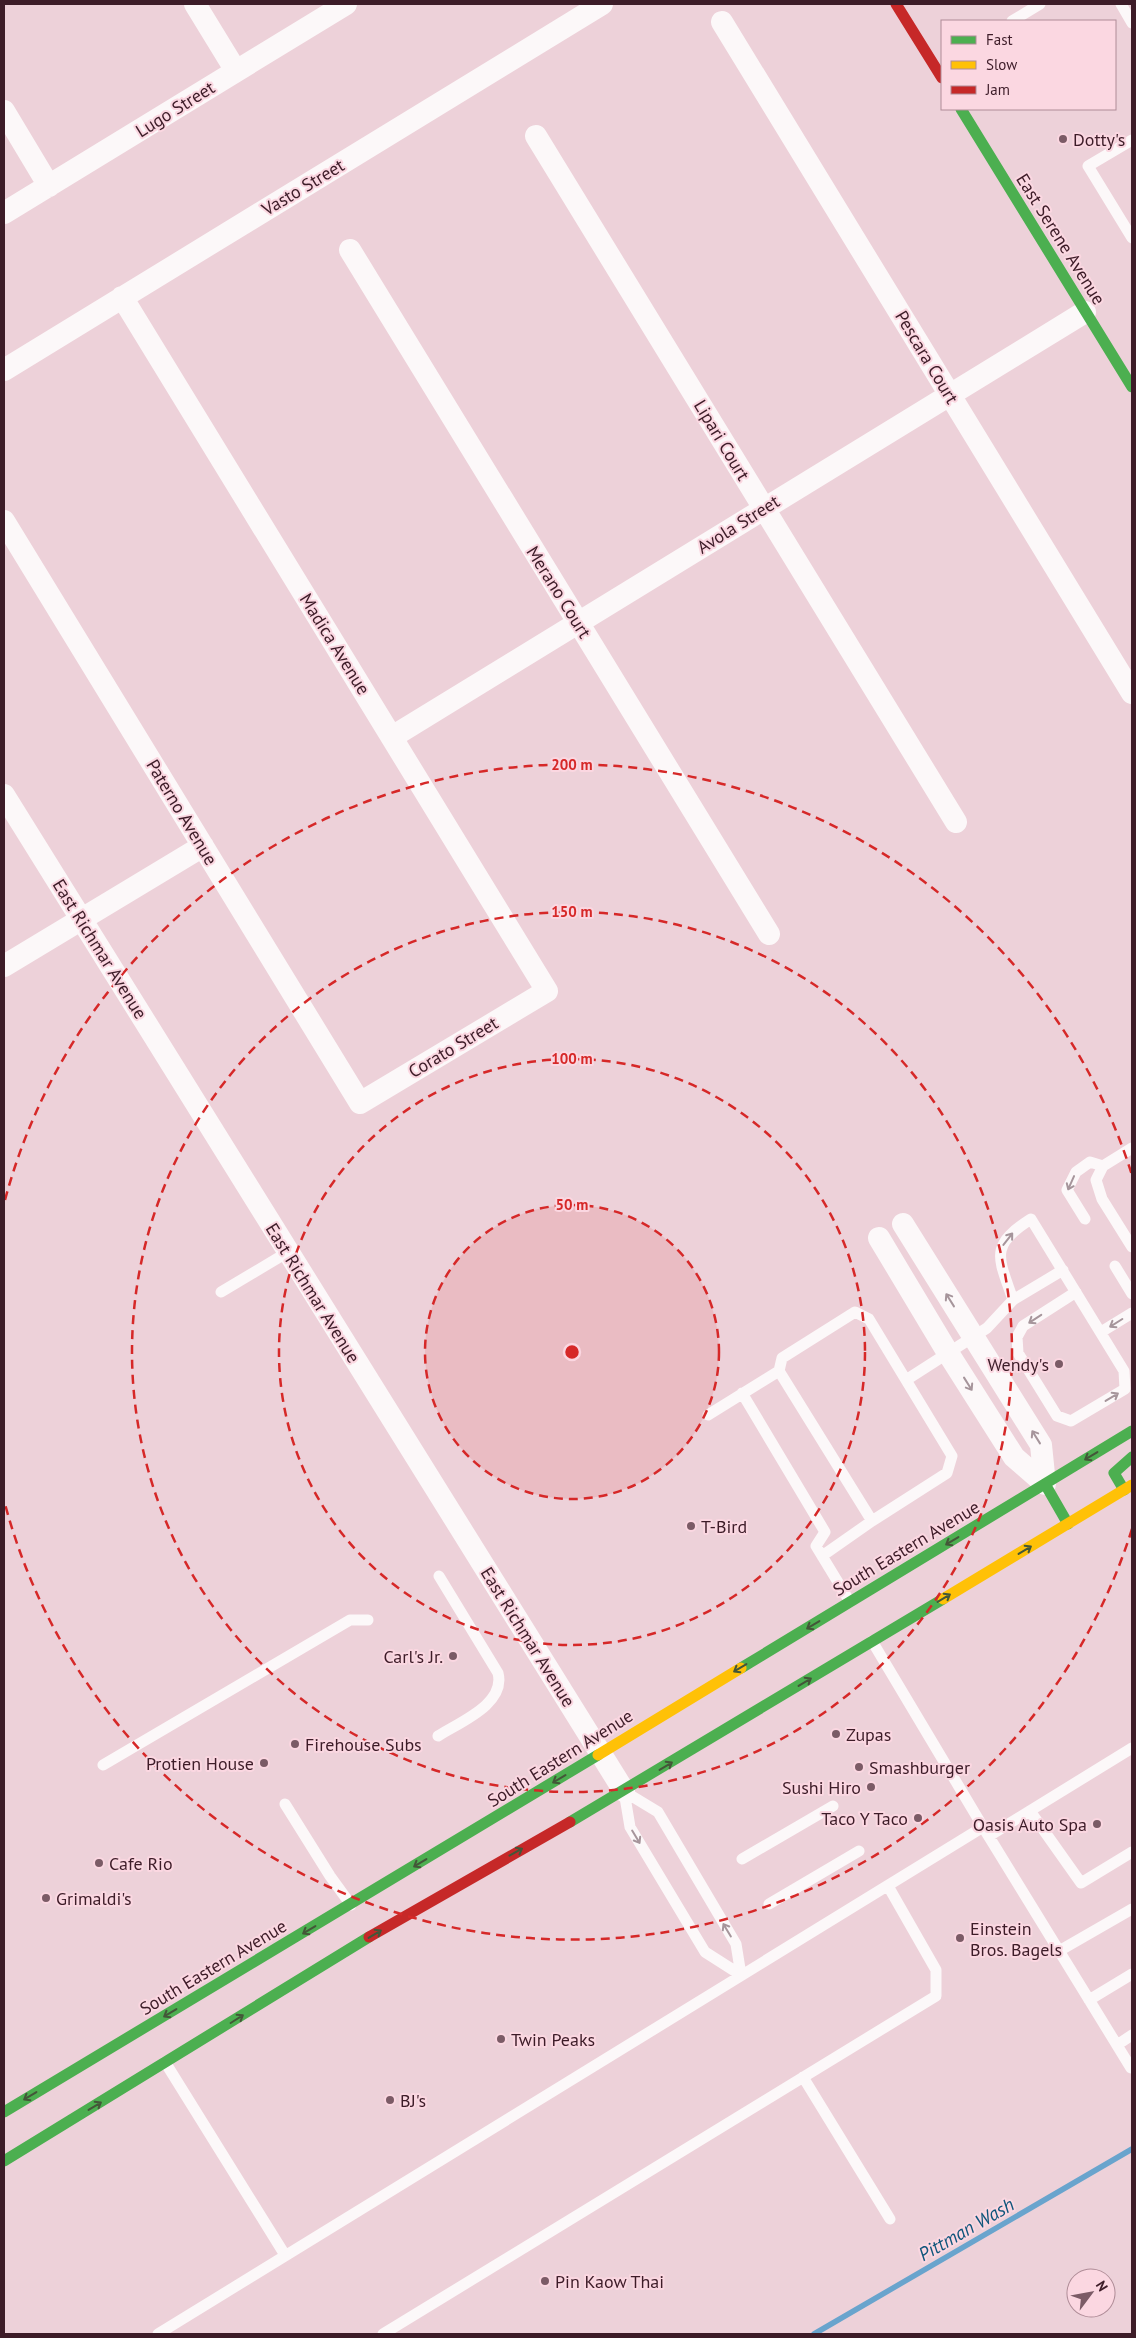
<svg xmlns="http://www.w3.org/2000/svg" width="1136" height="2338" viewBox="0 0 1136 2338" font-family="'PT Sans',sans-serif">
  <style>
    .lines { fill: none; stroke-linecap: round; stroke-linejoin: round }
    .stream { stroke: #69a4cd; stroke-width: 5.5 }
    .lane { stroke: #fcf8f9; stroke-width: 11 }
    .street { stroke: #fcf8f9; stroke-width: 22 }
    .fast { stroke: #4caf50; stroke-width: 11 }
    .slow { stroke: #ffc107; stroke-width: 11 }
    .jam { stroke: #c62828; stroke-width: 11 }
    .oneway { stroke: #a6959b }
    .oneway2 { stroke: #435738 }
    .ring { fill: none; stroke: #d62828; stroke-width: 2.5; stroke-dasharray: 9 6 }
    .poi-dot { fill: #7b5b66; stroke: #fbd7e1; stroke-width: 2 }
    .labels { text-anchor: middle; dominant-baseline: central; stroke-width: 4; stroke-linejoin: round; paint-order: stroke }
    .street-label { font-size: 18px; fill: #3d1c28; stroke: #fbd7e1 }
    .poi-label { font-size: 18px; fill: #3d1c28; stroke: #fbd7e1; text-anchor: start }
    .water-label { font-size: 19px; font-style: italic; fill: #0e557b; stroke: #fbd7e1 }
    .centre { fill: #d62828; stroke: #fbd7e1; stroke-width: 2.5 }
    .ring-label { font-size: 15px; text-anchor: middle; font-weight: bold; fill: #d62828; stroke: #fbd7e1; stroke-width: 4; stroke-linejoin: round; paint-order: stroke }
  </style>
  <rect width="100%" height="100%" fill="#edd1d9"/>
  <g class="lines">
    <path class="stream" d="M 814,2334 L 1132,2149"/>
    <path class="lane" d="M 1121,4 L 1132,23
      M 1012,21 L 1040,4
      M 1132,140 L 1088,166 L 1132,238
      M 1132,1148 L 1103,1166 L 1096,1180 L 1102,1199 L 1132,1247
      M 1085,1219 L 1067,1190 L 1076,1172 L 1090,1162 L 1103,1166
      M 1115,1266 L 1132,1294
      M 221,1292 L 288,1252
      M 1013,1300 C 999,1258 988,1246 1031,1219 L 1124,1371 L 1125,1389 L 1071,1421 L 1057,1416 L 1018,1353 L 1017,1337 L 1023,1326 L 1076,1292
      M 1101,1332 L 1132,1313
      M 779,1371 L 872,1521
      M 906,1380 L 987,1328 L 1013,1300 L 1063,1270
      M 742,1393 L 825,1532 L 816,1546 L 850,1602
      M 708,1415 L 779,1371 L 782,1358 L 855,1312 L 869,1319 L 952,1456 L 947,1473 L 872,1521 L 822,1556
      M 438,1736 C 460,1722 506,1704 498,1673 L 439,1576
      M 103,1765 L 350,1620 L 368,1620
      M 624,1791 L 630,1827 L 705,1952 L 741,1975
      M 625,1792 L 658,1812 L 736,1944 L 741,1975
      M 285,1804 L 330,1876 L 351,1905
      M 1030,1811 L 1081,1883 L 1132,1852
      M 983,1827 L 1131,2068
      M 989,1836 L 1132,1748
      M 742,1859 L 833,1806
      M 769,1904 L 859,1851
      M 1059,1951 L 1132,1909
      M 1089,2000 L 1132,1974
      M 1117,2045 L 1132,2035
      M 165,2062 L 285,2255
      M 803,2077 L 890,2219
      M 158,2334 L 983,1827 L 872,1641
      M 383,2334 L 936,1996 L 936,1970 L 888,1886"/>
    <path class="street" d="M 195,4 L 236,71
      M 722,22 L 1132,693
      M 4,111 L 49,186
      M 536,136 L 956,822
      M 4,213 L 346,4
      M 350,250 L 769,934
      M 4,370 L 602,4
      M 4,521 L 360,1103 L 547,991 L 122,297
      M 392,737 L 1085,312
      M 4,795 L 624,1791
      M 4,966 L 203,846
      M 903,1224 L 1041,1445 L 1045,1484
      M 879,1238 L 948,1353 L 1014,1457 L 1045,1484"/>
    <path class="fast" d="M 961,109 L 1132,387
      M 1045,1484 L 1068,1524
      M 1124,1490 L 1114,1473 L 1132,1457
      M 741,1668 L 1132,1431
      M 570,1822 L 943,1599
      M 4,2112 L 598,1755
      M 4,2161 L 369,1937"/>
    <path class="slow" d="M 943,1599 L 1132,1485
      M 598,1755 L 741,1668"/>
    <path class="jam" d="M 896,4 L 942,78
      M 369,1937 L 570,1822"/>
  </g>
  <defs><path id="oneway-shaft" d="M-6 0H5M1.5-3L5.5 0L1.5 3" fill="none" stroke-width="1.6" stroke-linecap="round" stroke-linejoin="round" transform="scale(1.25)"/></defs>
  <g class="oneway">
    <use href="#oneway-shaft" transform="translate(1071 1183) rotate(114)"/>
    <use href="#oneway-shaft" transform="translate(1008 1239) rotate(-52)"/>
    <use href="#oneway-shaft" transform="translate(950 1300) rotate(-122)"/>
    <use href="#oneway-shaft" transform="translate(1035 1319) rotate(147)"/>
    <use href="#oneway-shaft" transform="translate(1116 1323) rotate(148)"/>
    <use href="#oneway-shaft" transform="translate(968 1384) rotate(58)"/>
    <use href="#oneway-shaft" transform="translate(1112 1397) rotate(-31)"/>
    <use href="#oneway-shaft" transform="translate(1036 1437) rotate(-122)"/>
    <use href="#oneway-shaft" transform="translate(636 1837) rotate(59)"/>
    <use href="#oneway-shaft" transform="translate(727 1930) rotate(-121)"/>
  </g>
  <g class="oneway2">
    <use href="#oneway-shaft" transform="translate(1091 1456) rotate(149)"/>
    <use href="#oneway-shaft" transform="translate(952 1541) rotate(149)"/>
    <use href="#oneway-shaft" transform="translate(1025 1550) rotate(-31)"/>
    <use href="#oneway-shaft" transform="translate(944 1598) rotate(-31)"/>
    <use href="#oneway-shaft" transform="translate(813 1625) rotate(149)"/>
    <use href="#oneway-shaft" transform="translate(740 1668) rotate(149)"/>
    <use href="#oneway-shaft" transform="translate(805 1682) rotate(-31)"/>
    <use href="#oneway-shaft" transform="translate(666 1766) rotate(-31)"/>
    <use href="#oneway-shaft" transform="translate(559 1779) rotate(149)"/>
    <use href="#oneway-shaft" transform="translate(516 1852) rotate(-29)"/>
    <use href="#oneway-shaft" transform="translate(420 1863) rotate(149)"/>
    <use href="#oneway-shaft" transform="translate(309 1930) rotate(149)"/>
    <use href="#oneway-shaft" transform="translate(375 1934) rotate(-31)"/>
    <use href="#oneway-shaft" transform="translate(170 2013) rotate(149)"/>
    <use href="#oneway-shaft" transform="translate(237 2019) rotate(-32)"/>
    <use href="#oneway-shaft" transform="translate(30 2096) rotate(149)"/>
    <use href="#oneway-shaft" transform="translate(95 2106) rotate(-31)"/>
  </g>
  <circle cx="572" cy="1352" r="147" fill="#d62828" fill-opacity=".12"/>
  <g class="ring">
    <circle cx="572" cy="1352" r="147"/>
    <circle cx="572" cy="1352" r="293"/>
    <circle cx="572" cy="1352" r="440"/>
    <path d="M1132 1529A587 587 0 0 1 5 1504M5 1200A587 587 0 0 1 1132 1175"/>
  </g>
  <g class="poi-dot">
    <circle cx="1063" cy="139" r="5"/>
    <circle cx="1059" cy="1364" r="5"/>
    <circle cx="691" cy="1526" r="5"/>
    <circle cx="453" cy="1656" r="5"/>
    <circle cx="836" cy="1734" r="5"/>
    <circle cx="295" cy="1744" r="5"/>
    <circle cx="264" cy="1763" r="5"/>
    <circle cx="859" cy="1767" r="5"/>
    <circle cx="871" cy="1787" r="5"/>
    <circle cx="918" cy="1818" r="5"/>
    <circle cx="1097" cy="1824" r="5"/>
    <circle cx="99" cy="1863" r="5"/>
    <circle cx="46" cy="1898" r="5"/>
    <circle cx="960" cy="1938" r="5"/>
    <circle cx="501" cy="2039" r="5"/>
    <circle cx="390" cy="2100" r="5"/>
    <circle cx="545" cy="2281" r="5"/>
  </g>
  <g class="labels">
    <g class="street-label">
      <text transform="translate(175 109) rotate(-32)">Lugo Street</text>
      <text transform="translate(303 187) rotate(-31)">Vasto Street</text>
      <text transform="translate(1061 239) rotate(58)">East Serene Avenue</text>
      <text transform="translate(927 357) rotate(59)">Pescara Court</text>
      <text transform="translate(722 440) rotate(59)">Lipari Court</text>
      <text transform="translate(738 524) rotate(-32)">Avola Street</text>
      <text transform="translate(559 592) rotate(58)">Merano Court</text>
      <text transform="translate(335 644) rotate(58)">Madica Avenue</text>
      <text transform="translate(182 812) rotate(59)">Paterno Avenue</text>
      <text transform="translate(100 949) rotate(58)">East Richmar Avenue</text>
      <text transform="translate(453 1047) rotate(-31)">Corato Street</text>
      <text transform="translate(313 1293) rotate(58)">East Richmar Avenue</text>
      <text transform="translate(906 1548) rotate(-31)">South Eastern Avenue</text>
      <text transform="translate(528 1637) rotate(58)">East Richmar Avenue</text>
      <text transform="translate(560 1758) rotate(-32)">South Eastern Avenue</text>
      <text transform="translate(213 1967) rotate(-31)">South Eastern Avenue</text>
    </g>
    <g class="poi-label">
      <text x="1073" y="139">Dotty's</text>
      <text x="1049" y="1364" text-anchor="end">Wendy's</text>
      <text x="701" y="1526">T-Bird</text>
      <text x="443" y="1656" text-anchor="end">Carl's Jr.</text>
      <text x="846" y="1734">Zupas</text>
      <text x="305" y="1744">Firehouse Subs</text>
      <text x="254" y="1763" text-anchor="end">Protien House</text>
      <text x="869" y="1767">Smashburger</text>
      <text x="861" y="1787" text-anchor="end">Sushi Hiro</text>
      <text x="908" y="1818" text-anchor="end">Taco Y Taco</text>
      <text x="1087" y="1824" text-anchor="end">Oasis Auto Spa</text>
      <text x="109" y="1863">Cafe Rio</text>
      <text x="56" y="1898">Grimaldi's</text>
      <text x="970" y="1928">Einstein<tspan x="970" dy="21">Bros. Bagels</tspan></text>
      <text x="511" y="2039">Twin Peaks</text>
      <text x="400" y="2100">BJ's</text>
      <text x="555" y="2281">Pin Kaow Thai</text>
    </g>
    <g class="water-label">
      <text transform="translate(966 2229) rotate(-30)">Pittman Wash</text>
    </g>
  </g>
  <circle cx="572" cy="1352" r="8" class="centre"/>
  <g class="ring-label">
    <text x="572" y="770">200 m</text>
    <text x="572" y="917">150 m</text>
    <text x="572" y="1064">100 m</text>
    <text x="572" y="1210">50 m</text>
  </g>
  <rect width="1136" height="2338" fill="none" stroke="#3d1c28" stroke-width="10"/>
  <rect x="941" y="20" width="175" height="90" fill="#fbd7e1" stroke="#af8c97"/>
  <rect x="951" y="36" width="25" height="8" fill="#4caf50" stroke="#af8c97"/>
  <text x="986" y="45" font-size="15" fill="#3d1c28">Fast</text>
  <rect x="951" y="61" width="25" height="8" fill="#ffc107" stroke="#af8c97"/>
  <text x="986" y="70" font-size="15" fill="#3d1c28">Slow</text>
  <rect x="951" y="86" width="25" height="8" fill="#c62828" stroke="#af8c97"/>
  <text x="986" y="95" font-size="15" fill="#3d1c28">Jam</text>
  <g transform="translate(1091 2293) rotate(58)"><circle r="24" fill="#fbd7e1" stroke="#af8c97"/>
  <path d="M0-4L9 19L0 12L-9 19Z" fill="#7b5b66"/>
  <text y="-8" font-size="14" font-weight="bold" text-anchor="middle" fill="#3d1c28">N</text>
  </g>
</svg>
